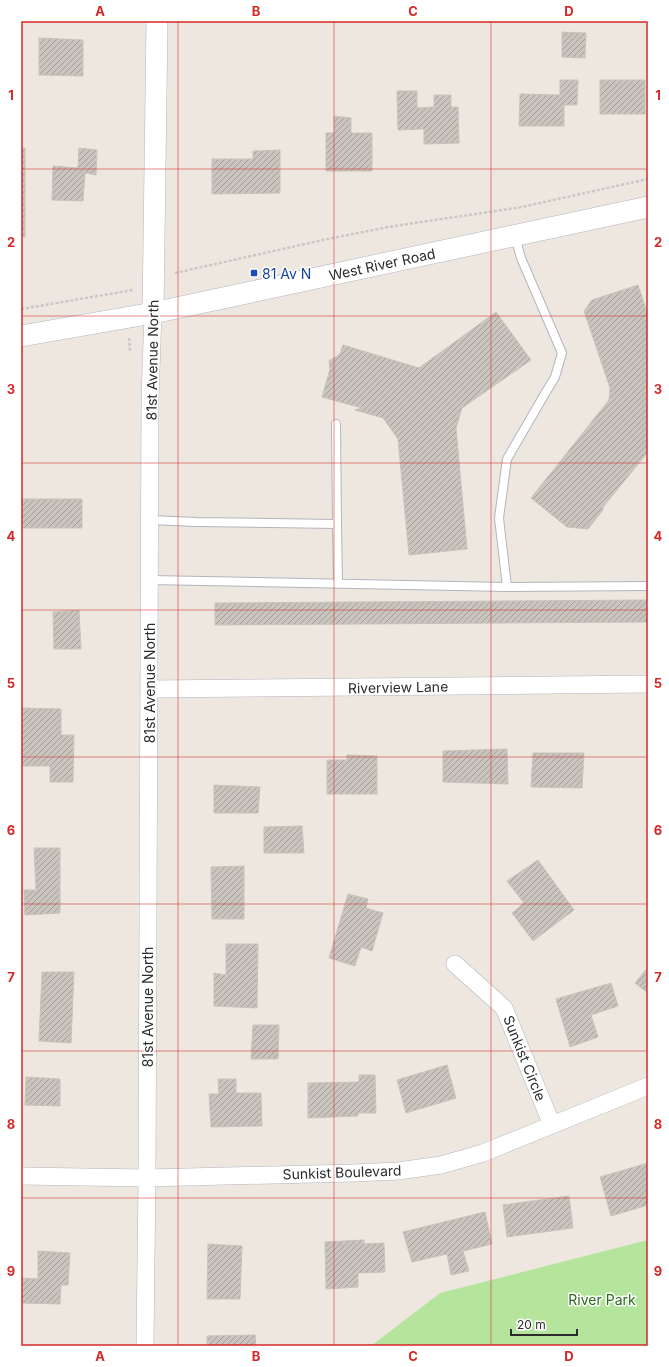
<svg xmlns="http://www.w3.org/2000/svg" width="669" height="1367" viewBox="0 0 669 1367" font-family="Inter,sans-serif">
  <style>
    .park { fill: #b5e49c }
    .building { fill: url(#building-hatch); stroke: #c9c3b8 }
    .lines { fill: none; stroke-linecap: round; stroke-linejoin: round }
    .service-casing { stroke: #b2b5bf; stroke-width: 10 }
    .minor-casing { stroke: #b2b5bf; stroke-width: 18 }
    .tertiary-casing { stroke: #b2b5bf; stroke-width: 22 }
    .path { stroke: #c8c8c8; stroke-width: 2.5; stroke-dasharray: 3 2; stroke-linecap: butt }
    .service { stroke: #fff; stroke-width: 8 }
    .minor { stroke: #fff; stroke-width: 17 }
    .tertiary { stroke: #fff; stroke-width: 21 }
    .grid { fill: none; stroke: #d62828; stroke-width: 1; stroke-opacity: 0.55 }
    .transit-dot { fill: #1a4fb4; stroke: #fff; stroke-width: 1.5 }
    .labels { text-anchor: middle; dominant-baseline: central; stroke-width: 3; stroke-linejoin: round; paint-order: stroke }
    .street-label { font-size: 14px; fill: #2c2c2c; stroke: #fff }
    .transit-label { font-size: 14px; fill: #164399; stroke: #fff; text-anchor: start }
    .park-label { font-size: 14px; fill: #2d6b1b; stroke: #fff }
    .neatline { fill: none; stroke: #d62828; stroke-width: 1.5 }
    .grid-label { font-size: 13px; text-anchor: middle; font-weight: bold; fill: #d62828 }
  </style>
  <defs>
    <pattern id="building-hatch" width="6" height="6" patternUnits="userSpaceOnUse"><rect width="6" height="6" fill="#c9c4be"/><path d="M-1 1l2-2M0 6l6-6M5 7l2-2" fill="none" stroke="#a39f9b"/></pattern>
  </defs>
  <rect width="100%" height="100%" fill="#eee7df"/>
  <path class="park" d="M 648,1240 L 648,1346 L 371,1346 L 440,1293 Z"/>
  <path class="building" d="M 562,32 L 586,33 L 585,58 L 562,57 Z
    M 39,38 L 83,40 L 83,76 L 39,75 Z
    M 560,80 L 578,80 L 577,105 L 564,105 L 564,126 L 519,126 L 520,94 L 560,95 Z
    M 600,80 L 645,80 L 645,114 L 600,114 Z
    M 397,91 L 417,91 L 417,108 L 434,107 L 434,95 L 451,95 L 451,107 L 458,107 L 459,143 L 424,144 L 424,129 L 398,130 Z
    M 334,116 L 351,118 L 351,133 L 372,133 L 372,171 L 326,171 L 326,133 L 334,133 Z
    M 21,148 L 25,148 L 25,237 L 21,237 Z
    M 79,148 L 97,150 L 96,175 L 85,173 L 83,201 L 52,200 L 53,166 L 78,168 Z
    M 280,150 L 280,193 L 212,194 L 212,159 L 253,159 L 253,151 Z
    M 638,285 L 648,315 L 648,452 L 603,507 L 603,510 L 588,529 L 567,527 L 531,498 L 609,400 L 610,388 L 584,311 L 592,300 Z
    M 496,312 L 531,360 L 462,408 L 456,428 L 467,549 L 409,555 L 398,439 L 383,418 L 355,410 L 362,408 L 322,397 L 330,369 L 329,361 L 340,354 L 343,345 L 419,368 Z
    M 21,499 L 82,499 L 82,528 L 21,528 Z
    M 648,600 L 648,622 L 215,625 L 215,603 Z
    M 79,610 L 81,649 L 54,649 L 53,612 Z
    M 21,708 L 61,709 L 61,735 L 74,735 L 73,782 L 50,782 L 50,766 L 21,766 Z
    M 507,749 L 508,784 L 443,782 L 443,751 Z
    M 533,753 L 584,753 L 582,788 L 531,787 Z
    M 347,755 L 377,756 L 377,794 L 327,794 L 327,760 L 347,760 Z
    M 214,785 L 260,787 L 258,813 L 214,813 Z
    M 302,826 L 304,853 L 264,853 L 264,827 Z
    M 34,848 L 60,848 L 60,913 L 25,915 L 24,890 L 36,890 Z
    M 538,860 L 574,910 L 533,941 L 512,913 L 524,903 L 507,881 Z
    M 244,866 L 244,919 L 212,919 L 211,867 Z
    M 348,894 L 368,899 L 366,908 L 383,913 L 372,951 L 361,947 L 355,966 L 329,958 Z
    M 226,944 L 258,944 L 257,1008 L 214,1006 L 214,973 L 226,975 Z
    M 648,967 L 648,993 L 635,983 Z
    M 42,972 L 74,972 L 71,1043 L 39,1041 Z
    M 611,983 L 618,1006 L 591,1015 L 598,1037 L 570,1047 L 556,999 Z
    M 253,1025 L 279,1025 L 278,1059 L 251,1059 Z
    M 447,1065 L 456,1098 L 406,1113 L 397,1080 Z
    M 359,1075 L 375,1075 L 376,1113 L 358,1113 L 358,1116 L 308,1118 L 308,1083 L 359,1082 Z
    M 26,1077 L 60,1079 L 60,1106 L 25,1105 Z
    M 218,1079 L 236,1079 L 236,1093 L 261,1093 L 262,1126 L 211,1127 L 209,1094 L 219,1094 Z
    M 648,1163 L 648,1205 L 611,1216 L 600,1177 Z
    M 569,1196 L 573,1228 L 507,1237 L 503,1205 Z
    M 485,1212 L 492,1244 L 463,1251 L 469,1271 L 451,1275 L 447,1254 L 412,1262 L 403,1232 Z
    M 364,1240 L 364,1244 L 384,1243 L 385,1272 L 358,1273 L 358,1287 L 326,1289 L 325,1242 Z
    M 208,1244 L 242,1246 L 240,1299 L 207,1299 Z
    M 38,1251 L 70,1253 L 68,1285 L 61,1285 L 60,1304 L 21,1303 L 21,1278 L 38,1279 Z
    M 255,1335 L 256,1346 L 207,1346 L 207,1336 Z"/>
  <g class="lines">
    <defs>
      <path id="service" d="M 336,424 L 337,524
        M 150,520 L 196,522 L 337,524 L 338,583
        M 150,580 L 507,587 L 648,586
        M 507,587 L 499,518 L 507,459 L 543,397 L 555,377 L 562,353 L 521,258 L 515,236"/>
      <path id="minor" d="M 149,689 L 648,684
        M 455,964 L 504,1008 L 552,1125
        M 21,1176 L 147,1178 L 354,1173 L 398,1171 L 441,1165 L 483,1153 L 648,1086
        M 145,1346 L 147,1178 L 150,399 L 153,313"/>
      <path id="tertiary" d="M 153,313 L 157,21
        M 21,336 L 153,313 L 648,207"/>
    </defs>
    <use href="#service" class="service-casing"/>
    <use href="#minor" class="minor-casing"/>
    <use href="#tertiary" class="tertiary-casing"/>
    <path class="path" d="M 175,273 L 323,240 L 388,227 L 522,207 L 648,179
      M 21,309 L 133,290
      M 129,338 L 130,351 L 131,352"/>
    <use href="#service" class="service"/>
    <use href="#minor" class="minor"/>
    <use href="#tertiary" class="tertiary"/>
  </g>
  <path class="grid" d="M 178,21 L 178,1346M 334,21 L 334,1346M 491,21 L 491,1346M 21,169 L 648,169M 21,316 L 648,316M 21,463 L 648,463M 21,610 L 648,610M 21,757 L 648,757M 21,904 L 648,904M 21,1051 L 648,1051M 21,1198 L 648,1198"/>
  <rect class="transit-dot" x="250" y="269" width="8" height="8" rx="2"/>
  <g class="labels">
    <g class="street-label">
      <text transform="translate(382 264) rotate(-12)">West River Road</text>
      <text transform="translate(152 360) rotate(-89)">81st Avenue North</text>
      <text transform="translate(149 683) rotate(-90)">81st Avenue North</text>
      <text transform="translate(398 687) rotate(-1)">Riverview Lane</text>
      <text transform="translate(147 1007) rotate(-90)">81st Avenue North</text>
      <text transform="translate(525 1058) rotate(68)">Sunkist Circle</text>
      <text transform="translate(342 1172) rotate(-2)">Sunkist Boulevard</text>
    </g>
    <g class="transit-label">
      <text x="262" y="273">81 Av N</text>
    </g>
    <g class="park-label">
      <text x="602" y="1299">River Park</text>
    </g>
  </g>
  <rect width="669" height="1367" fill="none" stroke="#ffffff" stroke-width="44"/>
  <path d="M511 1329v6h66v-6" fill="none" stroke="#2c2c2c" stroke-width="2"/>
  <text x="517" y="1329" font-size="12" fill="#2c2c2c" stroke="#ffffff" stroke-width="3" paint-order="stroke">20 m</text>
  <rect x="22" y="22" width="625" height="1323" class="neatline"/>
  <g class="grid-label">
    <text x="100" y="16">A</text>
    <text x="256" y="16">B</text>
    <text x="413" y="16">C</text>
    <text x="569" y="16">D</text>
    <text x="11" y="100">1</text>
    <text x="658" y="100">1</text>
    <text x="11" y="247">2</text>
    <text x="658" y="247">2</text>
    <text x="11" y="394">3</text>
    <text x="658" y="394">3</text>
    <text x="11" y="541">4</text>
    <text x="658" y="541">4</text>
    <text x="11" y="688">5</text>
    <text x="658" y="688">5</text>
    <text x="11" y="835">6</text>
    <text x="658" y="835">6</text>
    <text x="11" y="982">7</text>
    <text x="658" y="982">7</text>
    <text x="11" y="1129">8</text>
    <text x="658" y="1129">8</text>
    <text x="11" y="1276">9</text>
    <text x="658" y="1276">9</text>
    <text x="100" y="1361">A</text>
    <text x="256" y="1361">B</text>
    <text x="413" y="1361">C</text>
    <text x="569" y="1361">D</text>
  </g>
</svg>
